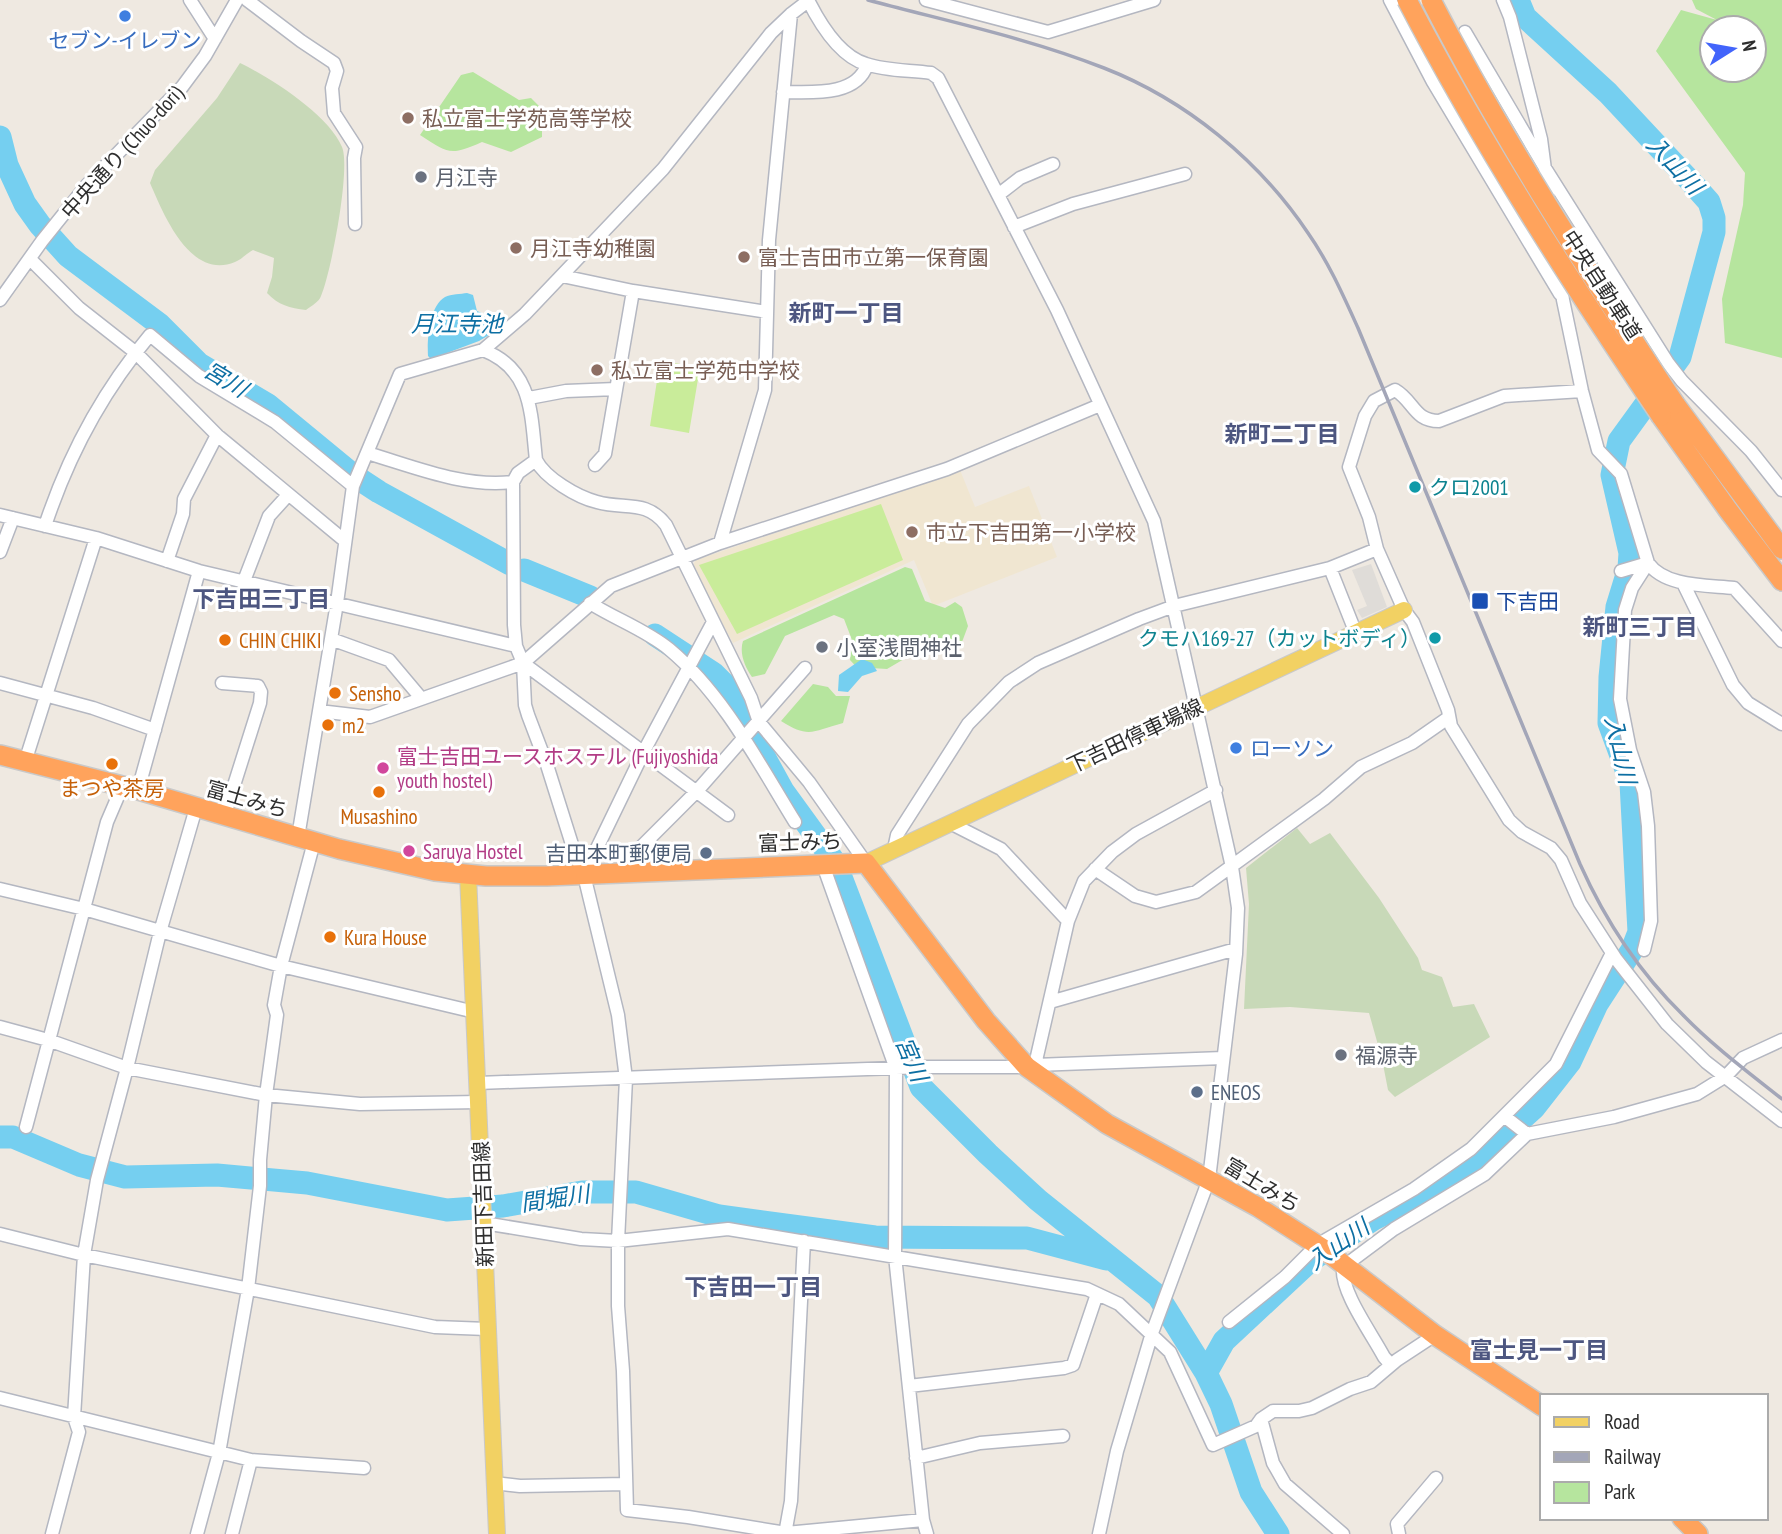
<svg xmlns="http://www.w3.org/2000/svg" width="1782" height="1534" viewBox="0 0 1782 1534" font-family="'PT Sans Narrow','Noto Sans JP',sans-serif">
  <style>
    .education { fill: #f0e6d1 }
    .green { fill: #b6e59e; fill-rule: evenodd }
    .cemetery { fill: #c8d9b8 }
    .pitch { fill: #c9ec9a }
    .plaza { fill: #dfdcd8 }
    .water { fill: #75cff0 }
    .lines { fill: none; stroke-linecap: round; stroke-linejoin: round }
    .river { stroke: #75cff0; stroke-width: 23 }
    .minor-casing { stroke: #b4b7c1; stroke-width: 15 }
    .major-casing { stroke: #c9c9c9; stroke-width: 18 }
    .highway-casing { stroke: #c9c9c9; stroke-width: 22 }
    .minor { stroke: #fff; stroke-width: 12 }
    .major { stroke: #f2d163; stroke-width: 16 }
    .highway { stroke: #ffa35c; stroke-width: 19 }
    .rail { stroke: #a3a6b8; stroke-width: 3.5 }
    .highway-bridge-casing { stroke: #c9c9c9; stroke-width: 22; stroke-linecap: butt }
    .highway-bridge { stroke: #ffa35c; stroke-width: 19 }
    .shop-dot { fill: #3f7fe0; stroke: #fff; stroke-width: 2.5 }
    .education-dot { fill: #8d6e63; stroke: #fff; stroke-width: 2.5 }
    .worship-dot { fill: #6b7280; stroke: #fff; stroke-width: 2.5 }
    .culture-dot { fill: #0f9aa8; stroke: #fff; stroke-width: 2.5 }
    .transit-dot { fill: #1a4fb4; stroke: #fff; stroke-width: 2.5 }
    .food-dot { fill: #e8710a; stroke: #fff; stroke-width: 2.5 }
    .hotel-dot { fill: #d1479c; stroke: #fff; stroke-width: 2.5 }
    .service-dot { fill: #5c6f8a; stroke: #fff; stroke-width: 2.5 }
    .labels { text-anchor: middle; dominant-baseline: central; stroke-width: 6; stroke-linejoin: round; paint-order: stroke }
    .shop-label { font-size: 21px; fill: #366cbe; stroke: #fff }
    .education-label { font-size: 21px; fill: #785e54; stroke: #fff; text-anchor: start }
    .street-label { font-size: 21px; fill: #2e2e2e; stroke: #fff }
    .worship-label { font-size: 21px; fill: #5b616d; stroke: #fff; text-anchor: start }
    .culture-label { font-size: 21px; fill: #0d838f; stroke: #fff; text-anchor: start }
    .transit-label { font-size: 21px; fill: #164399; stroke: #fff; text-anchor: start }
    .food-label { font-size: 21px; fill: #c56008; stroke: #fff; text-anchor: start }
    .hotel-label { font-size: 21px; fill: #b23c85; stroke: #fff; text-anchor: start }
    .service-label { font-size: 21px; fill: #4e5e75; stroke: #fff; text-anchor: end }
    .water-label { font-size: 23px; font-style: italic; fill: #0d6fa3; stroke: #fff }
    .neighbourhood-label { font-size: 23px; font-weight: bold; fill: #4d5680; stroke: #fff }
  </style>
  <rect width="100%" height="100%" fill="#efe9e1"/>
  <path class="education" d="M 960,470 L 975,507 L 1029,486 L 1057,557 L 933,606 L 914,560 L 733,643 L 692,567 L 696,560 Z"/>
  <path class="green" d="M 1692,0 L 1782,0 L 1782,358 L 1725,343 L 1722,299 L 1743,205 L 1745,173 L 1656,51 L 1681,10 L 1717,20 L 1696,9 ZM 1712,28 L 1754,28 L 1754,70 L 1712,70 Z
    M 473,72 L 519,100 L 531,98 L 542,109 L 542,137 L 511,152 L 482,142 C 450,156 449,154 420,135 L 461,75 Z
    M 905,567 L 912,569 L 925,601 L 945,608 L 955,602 L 962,607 L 968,626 L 962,642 L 928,645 L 887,669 L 871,668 L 864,675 L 850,660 L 852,640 L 844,619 L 834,615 L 785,636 L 765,674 L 752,677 C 745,667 739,653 743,641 Z
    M 813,684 L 828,687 L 836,696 L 850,696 L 843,723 C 813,731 809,739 781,721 Z"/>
  <path class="cemetery" d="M 240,63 C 271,78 329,115 342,147 C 351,168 331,273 321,296 C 319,302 311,306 306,310 C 290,308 278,305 267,293 L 272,277 L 274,258 L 253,250 C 247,253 241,260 235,262 C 190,281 163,213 150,183 L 155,170 L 217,98 Z
    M 1297,828 L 1310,844 L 1330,833 L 1379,898 L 1418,958 L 1422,970 L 1442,977 L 1453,1007 L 1474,1004 L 1490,1037 L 1395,1097 L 1388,1090 L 1382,1059 L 1369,1013 L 1290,1007 L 1244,1009 L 1249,904 L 1246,868 Z"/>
  <path class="pitch" d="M 660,361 L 700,367 L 689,433 L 650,426 Z
    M 881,504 L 903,560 L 737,634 L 699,565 Z"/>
  <path class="plaza" d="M 1371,564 L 1387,607 L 1362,618 L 1357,610 L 1367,606 L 1352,570 Z"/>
  <path class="water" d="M 467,293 L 473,295 L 477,311 L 499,320 L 501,328 L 479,341 L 431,359 L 428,356 C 427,340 429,306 445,297 C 451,294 461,294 467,293 Z
    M 862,659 L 872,663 L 877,671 L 862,676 L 848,692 L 838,691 L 839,675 Z"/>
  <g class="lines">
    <path class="river" d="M 0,137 L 7,165 L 25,204 L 40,225 L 68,256 L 159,324 L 199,364 L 268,405 L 353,475 L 379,492 L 510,564
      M 524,570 L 590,597
      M 655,635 L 713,673 L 724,684 L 783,791 L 836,864 L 921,1087 L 988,1154 L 1038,1200 L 1158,1296 L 1206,1373 L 1221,1404 L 1251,1492 L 1278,1534
      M 0,1137 L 13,1137 L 79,1165 L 125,1177 L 217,1175 L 307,1183 L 447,1210 L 503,1206 L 582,1192 L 636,1192 L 719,1216 L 875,1237 L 1027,1238 L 1106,1259
      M 1206,1373 L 1224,1341 L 1310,1261 L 1374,1219 L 1454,1180 L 1534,1108 L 1570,1062 L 1597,1004 L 1632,950 L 1639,932 L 1631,783 L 1609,723 L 1610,677 L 1617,607 L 1629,568 L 1630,553 L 1612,475 L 1619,441 L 1680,357 L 1714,232 L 1714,218 L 1709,202 L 1693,184 L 1608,93 L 1525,17 L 1518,0"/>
    <defs>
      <path id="minor" d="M 190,0 L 215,39
        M 247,0 L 301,41 L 334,63 L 337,71 L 332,88 L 334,113 L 356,147 L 354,158 L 355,224
        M 808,0 C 820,24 839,56 866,64 C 886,71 910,70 931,73 L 938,78 L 1057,310 L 1154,521 L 1232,867 L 1238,908 L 1236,954 L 1209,1179 L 1152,1333 L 1117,1451 L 1099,1534
        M 926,0 L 1048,32 L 1154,0
        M 1390,0 L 1433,82 L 1560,294
        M 1503,0 L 1510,17 L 1541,139 L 1549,200
        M 1465,32 L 1545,168 L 1668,363 L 1682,381 L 1751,451 L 1782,490
        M 783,92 C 811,92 856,97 867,65
        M 998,195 L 1020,178 L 1053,164
        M 1552,218 L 1563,300 L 1582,391 L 1598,450 L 1621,474 L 1648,563 C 1665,587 1706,585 1734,588 L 1782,641
        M 1014,227 L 1073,204 L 1185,174
        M 30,259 L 79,308 L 135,352 L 217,435 L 345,541
        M 562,276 L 633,291 L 767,312
        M 0,300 L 42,241 L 87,185 L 182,87 L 205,56 L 237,0
        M 483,350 C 533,369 531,415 536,460 C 545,478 577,497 597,502 C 625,510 646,499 666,525 L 751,698 L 759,722 L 809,782 L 866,863
        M 1582,391 L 1504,396 L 1439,421 C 1414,421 1414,401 1395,390 L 1374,401 L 1365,416 L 1349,467 L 1369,517 L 1377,549 L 1404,610 L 1413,622 L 1448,710 L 1451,726 L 1509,820 L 1522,832 L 1551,848 L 1561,860 L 1580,903 L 1616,959 L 1667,1024 L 1706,1062 L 1782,1121
        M 529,398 L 566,391 L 616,389
        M 367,453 C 415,467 464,488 513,482
        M 595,465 L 605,454 L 633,291
        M 0,515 L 96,538 L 199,571 L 516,646 L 523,663 L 525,705 L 528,715 L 547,765 L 575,854 L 584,875 L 618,1015 L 626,1079 L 618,1241 L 618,1306 L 623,1371 L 627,1510 L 688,1517 L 786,1533 L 923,1520
        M 45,526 C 68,456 103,391 150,335 L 199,376 L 275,422 L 353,486
        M 720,543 L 765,390 L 769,240 L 791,14
        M 0,552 L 13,518
        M 167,561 L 183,514 L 184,499 L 217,435
        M 1330,568 L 1355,631
        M 1621,571 L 1648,563 L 1632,588 L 1625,610 L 1620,699 L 1630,750 L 1644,792 L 1648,826 L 1651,921 L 1644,950
        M 244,581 L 269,516 L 288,495
        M 1683,583 L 1733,685 L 1748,703 L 1782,724
        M 590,603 C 615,619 646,630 669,649 C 723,694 758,762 795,822
        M 331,639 L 389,660 L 421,698
        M 516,646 L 514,625 L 513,482 L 518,473 L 536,460
        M 523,663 L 728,815
        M 0,683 L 93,708 L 155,730
        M 222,683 L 258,686 L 261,692 L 260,703 L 224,817
        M 319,711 L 370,717 L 523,663 L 611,586 L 720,543 L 947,469 L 1100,405
        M 25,762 L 96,538
        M 138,790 L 199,571
        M 952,824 L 1001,849 L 1068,921
        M 298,837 L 337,603 L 353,486 L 400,374 L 483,350 L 525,314 L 663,169 L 771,33 L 791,14 L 808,1
        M 894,849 L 897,835 L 968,724 L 1009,682 L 1038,663 L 1139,619 L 1174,606 L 1330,568 L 1377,549
        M 823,865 L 896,1069 L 895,1256 L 923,1520 L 927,1534
        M 1095,869 L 1135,896 L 1156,902 L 1196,892 L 1324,799 L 1361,767 L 1412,743 L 1448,718
        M 623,873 L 637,851 L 697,791 L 805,668
        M 584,875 L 644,751 L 713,622
        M 0,889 L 84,909 L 281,966 L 475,1012
        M 1050,1002 L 1236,949
        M 0,1027 L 48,1040 L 127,1068 L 266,1095 L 360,1104 L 479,1102
        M 1035,1065 L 1068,921 L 1084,881 L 1112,852 L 1136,834 L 1216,790
        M 478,1083 L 924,1067 L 1027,1067 L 1035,1065 L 1223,1058
        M 1504,1116 L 1527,1134
        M 26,1127 L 107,822 L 122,787
        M 484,1223 L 581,1239 L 618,1241 L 728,1229 L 1087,1289 L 1119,1304 L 1170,1352 L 1213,1445 L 1256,1426 L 1261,1419 L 1273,1411 L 1299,1411 L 1312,1408 L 1350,1389 L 1371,1382 L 1397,1360 L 1435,1335
        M 0,1234 L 84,1255 L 435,1327 L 487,1329
        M 1229,1322 L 1285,1277 L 1317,1245 L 1414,1189 L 1471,1149 L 1556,1064 L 1612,953
        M 1391,1365 L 1384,1357 C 1372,1334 1340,1291 1343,1267 L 1394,1229 L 1485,1174 L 1527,1134 L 1614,1117 L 1697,1094 L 1726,1076 L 1743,1058 L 1782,1040
        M 909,1386 L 1064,1368 L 1073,1365 L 1097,1294
        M 0,1398 L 251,1460 L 364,1468
        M 1261,1419 L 1273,1463 L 1285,1484 L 1343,1534
        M 916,1458 L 980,1443 L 1063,1436
        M 494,1483 L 520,1486 L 626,1484
        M 52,1534 L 79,1432 L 74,1417 L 84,1255 L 97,1180 L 127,1068 L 160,932 L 196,808
        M 197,1534 L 219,1453 L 248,1289 L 260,1186 L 260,1160 L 266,1095 L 277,1015 L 274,1005 L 281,966 L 314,842
        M 232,1534 L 251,1460
        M 785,1534 L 791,1501 L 804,1241
        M 1399,1534 L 1397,1524 L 1436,1478"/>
      <path id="major" d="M 866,863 L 1404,610
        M 468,875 L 497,1534"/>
      <path id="highway" d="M 1675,404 L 1782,549
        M 1661,416 L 1728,510 L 1782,581
        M 0,755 L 138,790 L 339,849 L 435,871 L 486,876 L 547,876 L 866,863 L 986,1021 L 1027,1067 L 1107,1124 L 1258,1207 L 1322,1248 L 1435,1335 L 1542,1406
        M 1682,1518 L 1698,1534"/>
    </defs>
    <use href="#minor" class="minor-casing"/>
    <use href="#major" class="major-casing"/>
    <use href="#highway" class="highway-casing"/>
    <use href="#minor" class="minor"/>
    <use href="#major" class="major"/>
    <use href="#highway" class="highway"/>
    <path class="rail" d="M 868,0 C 946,21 1028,38 1104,68 C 1186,100 1259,160 1308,233 C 1329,263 1343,295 1358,328 L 1580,864 C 1605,920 1639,972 1683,1015 C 1713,1046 1748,1072 1782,1099"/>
    <defs>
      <path id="highway-bridge" d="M 1407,0 C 1482,144 1570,281 1661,416
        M 1431,0 C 1503,140 1589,273 1675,404"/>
    </defs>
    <use href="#highway-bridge" class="highway-bridge-casing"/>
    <use href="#highway-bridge" class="highway-bridge"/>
  </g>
  <g class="shop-dot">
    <circle cx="125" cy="16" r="7"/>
    <circle cx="1236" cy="748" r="7"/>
  </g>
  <g class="education-dot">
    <circle cx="408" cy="118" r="7"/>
    <circle cx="516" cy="248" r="7"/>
    <circle cx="744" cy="257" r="7"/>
    <circle cx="597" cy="370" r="7"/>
    <circle cx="912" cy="532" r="7"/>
  </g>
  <g class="worship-dot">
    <circle cx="421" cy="177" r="7"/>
    <circle cx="822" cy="647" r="7"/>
    <circle cx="1341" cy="1055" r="7"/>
  </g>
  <g class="culture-dot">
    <circle cx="1415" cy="487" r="7"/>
    <circle cx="1435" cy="638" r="7"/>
  </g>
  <rect class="transit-dot" x="1471" y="592" width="18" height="18" rx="3.5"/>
  <g class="food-dot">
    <circle cx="225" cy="640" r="7"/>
    <circle cx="335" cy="693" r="7"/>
    <circle cx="328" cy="725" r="7"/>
    <circle cx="112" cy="764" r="7"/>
    <circle cx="379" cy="792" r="7"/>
    <circle cx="330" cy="937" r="7"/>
  </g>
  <g class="hotel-dot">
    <circle cx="383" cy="768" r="7"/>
    <circle cx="409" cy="851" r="7"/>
  </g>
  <g class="service-dot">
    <circle cx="706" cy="853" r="7"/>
    <circle cx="1197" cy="1092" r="7"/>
  </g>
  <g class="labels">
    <g class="shop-label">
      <text x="125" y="40">セブン-イレブン</text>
      <text x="1250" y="748" text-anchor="start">ローソン</text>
    </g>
    <g class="education-label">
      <text x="422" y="118">私立富士学苑高等学校</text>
      <text x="530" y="248">月江寺幼稚園</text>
      <text x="758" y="257">富士吉田市立第一保育園</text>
      <text x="611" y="370">私立富士学苑中学校</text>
      <text x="926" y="532">市立下吉田第一小学校</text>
    </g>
    <g class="street-label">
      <text transform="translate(122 152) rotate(-48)">中央通り (Chuo-dori)</text>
      <text transform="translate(1602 285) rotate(57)">中央自動車道</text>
      <text transform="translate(1135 736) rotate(-25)">下吉田停車場線</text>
      <text transform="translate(247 799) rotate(16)">富士みち</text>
      <text transform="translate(800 842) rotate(-2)">富士みち</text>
      <text transform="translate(1262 1185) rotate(31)">富士みち</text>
      <text transform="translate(483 1204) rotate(-92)">新田下吉田線</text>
    </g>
    <g class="worship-label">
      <text x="435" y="177">月江寺</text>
      <text x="836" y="647">小室浅間神社</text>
      <text x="1355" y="1055">福源寺</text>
    </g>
    <g class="culture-label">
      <text x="1429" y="487">クロ2001</text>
      <text x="1421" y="638" text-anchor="end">クモハ169-27（カットボディ）</text>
    </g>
    <g class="transit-label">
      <text x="1496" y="601">下吉田</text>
    </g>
    <g class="food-label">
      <text x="239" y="640">CHIN CHIKI</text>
      <text x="349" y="693">Sensho</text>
      <text x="342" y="725">m2</text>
      <text x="112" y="788" text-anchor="middle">まつや茶房</text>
      <text x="379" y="816" text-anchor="middle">Musashino</text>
      <text x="344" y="937">Kura House</text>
    </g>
    <g class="hotel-label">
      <text x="397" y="756">富士吉田ユースホステル (Fujiyoshida<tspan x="397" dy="24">youth hostel)</tspan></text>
      <text x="423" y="851">Saruya Hostel</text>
    </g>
    <g class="service-label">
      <text x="692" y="853">吉田本町郵便局</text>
      <text x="1211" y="1092" text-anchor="start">ENEOS</text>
    </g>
    <g class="water-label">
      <text transform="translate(1675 165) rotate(47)">入山川</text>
      <text x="457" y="323">月江寺池</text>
      <text transform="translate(226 379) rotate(31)">宮川</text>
      <text transform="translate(1621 750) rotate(77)">入山川</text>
      <text transform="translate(912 1059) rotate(67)">宮川</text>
      <text transform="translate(555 1198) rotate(-8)">間堀川</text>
      <text transform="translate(1338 1244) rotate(-35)">入山川</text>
    </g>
    <g class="neighbourhood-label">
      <text x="846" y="312">新町一丁目</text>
      <text x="1282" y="433">新町二丁目</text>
      <text x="261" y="598">下吉田三丁目</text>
      <text x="1640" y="626">新町三丁目</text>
      <text x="753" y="1286">下吉田一丁目</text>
      <text x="1539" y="1349">富士見一丁目</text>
    </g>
  </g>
  <rect x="1540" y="1394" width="228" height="126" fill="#ffffff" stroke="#ababab" stroke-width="2"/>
  <rect x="1554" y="1417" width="35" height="10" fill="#f2d163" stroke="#ababab" stroke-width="2"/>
  <text x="1604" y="1429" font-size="21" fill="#2e2e2e">Road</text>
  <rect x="1554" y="1452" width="35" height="10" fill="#a3a6b8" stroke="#ababab" stroke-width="2"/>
  <text x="1604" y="1464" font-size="21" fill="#2e2e2e">Railway</text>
  <rect x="1554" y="1482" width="35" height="21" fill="#b6e59e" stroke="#ababab" stroke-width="2"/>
  <text x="1604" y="1499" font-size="21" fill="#2e2e2e">Park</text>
  <g transform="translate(1733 49) rotate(79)"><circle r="33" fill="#ffffff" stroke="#ababab" stroke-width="2"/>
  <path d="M0-5L12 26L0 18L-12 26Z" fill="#4264fb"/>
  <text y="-10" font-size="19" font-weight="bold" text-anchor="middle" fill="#2e2e2e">N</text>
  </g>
</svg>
